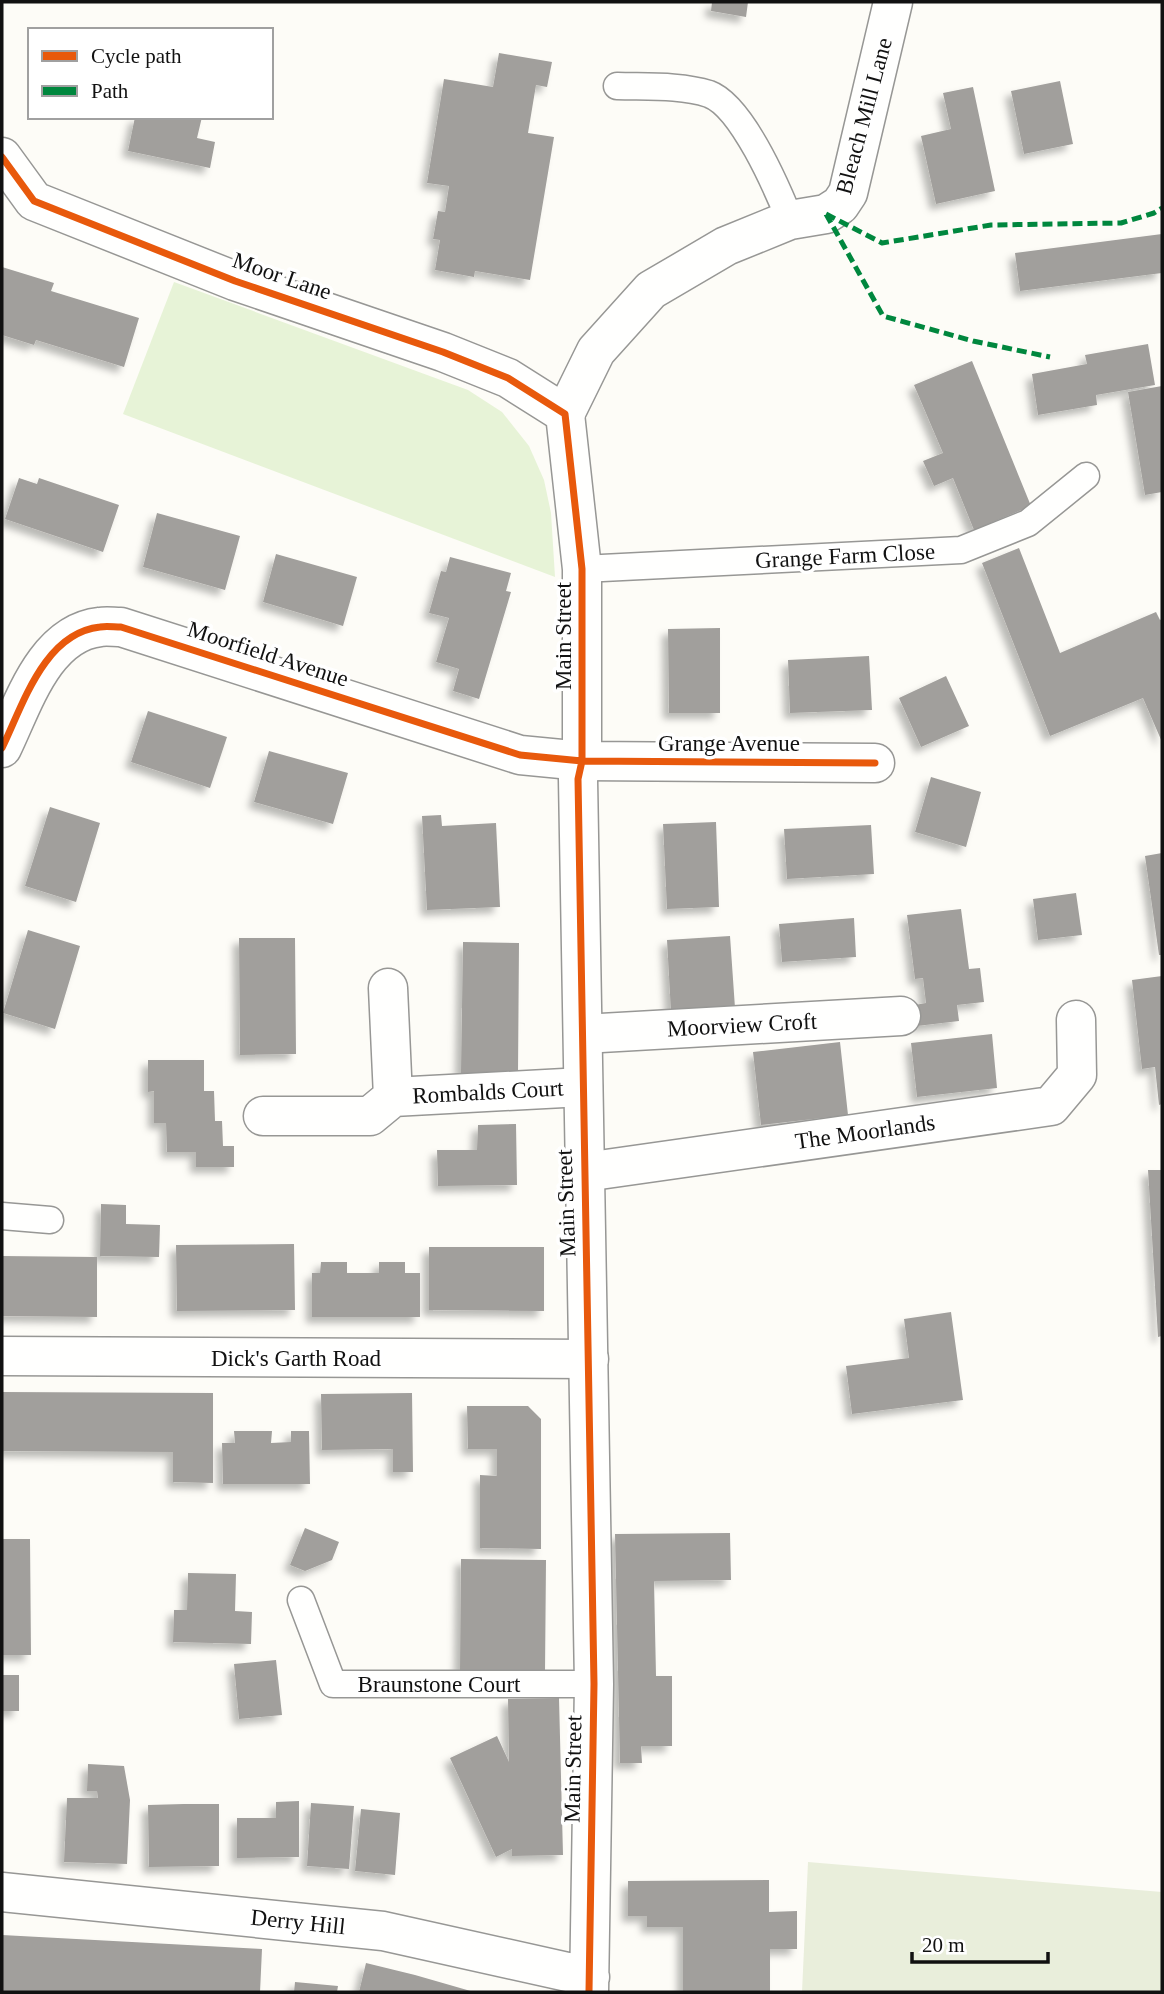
<svg xmlns="http://www.w3.org/2000/svg" width="1164" height="1994" viewBox="0 0 1164 1994" font-family="Georgia,serif">
  <style>
    .green { fill: #e7f3d7 }
    .cemetery { fill: #e9eedb }
    .building { fill: #a19f9c; filter: url(#shadow) }
    .lines { fill: none; stroke-linecap: round; stroke-linejoin: round }
    .service-casing { stroke: #979795; stroke-width: 29 }
    .minor-casing { stroke: #979795; stroke-width: 41 }
    .tertiary-casing { stroke: #979795; stroke-width: 41 }
    .service { stroke: #fffffe; stroke-width: 26 }
    .minor { stroke: #fffffe; stroke-width: 38 }
    .tertiary { stroke: #fffffe; stroke-width: 38 }
    .quiet { stroke: #00873e; stroke-width: 5; stroke-dasharray: 10 5; stroke-linecap: butt }
    .cycleway-casing { stroke: #fff; stroke-width: 11 }
    .cycleway { stroke: #e8590c; stroke-width: 7 }
    .labels { text-anchor: middle; dominant-baseline: central; stroke-width: 7; stroke-linejoin: round; paint-order: stroke }
    .street-label { font-size: 23px; fill: #111; stroke: #fff }
  </style>
  <defs>
    <filter id="shadow"><feDropShadow dx="-6" dy="6" stdDeviation="3.5" flood-color="#0004"/></filter>
  </defs>
  <rect width="100%" height="100%" fill="#fdfcf7"/>
  <path class="green" d="M 174,282 L 468,390 L 502,412 L 529,446 L 544,480 L 551,513 L 555,577 L 123,414 Z"/>
  <path class="cemetery" d="M 808,1862 L 1162,1892 L 1162,1992 L 802,1992 Z"/>
  <path class="building" d="M 712,2 L 748,2 L 746,17 L 711,11 Z
    M 499,53 L 552,62 L 547,87 L 536,85 L 528,133 L 554,137 L 530,280 L 475,271 L 474,277 L 435,270 L 440,240 L 433,239 L 438,211 L 445,212 L 449,186 L 427,183 L 444,79 L 493,87 Z
    M 1060,81 L 1073,144 L 1024,154 L 1011,91 Z
    M 973,87 L 995,191 L 936,204 L 921,136 L 951,129 L 943,93 Z
    M 135,117 L 202,117 L 197,138 L 215,142 L 210,168 L 128,151 Z
    M 1162,234 L 1162,273 L 1020,291 L 1015,253 Z
    M 2,267 L 54,283 L 51,291 L 139,318 L 124,367 L 36,340 L 34,345 L 2,335 Z
    M 1148,344 L 1155,385 L 1096,395 L 1097,405 L 1038,415 L 1032,374 L 1087,364 L 1085,355 Z
    M 972,361 L 1031,506 L 974,530 L 953,478 L 934,486 L 923,461 L 943,453 L 914,385 Z
    M 1162,386 L 1162,492 L 1145,495 L 1128,392 Z
    M 19,478 L 37,484 L 39,478 L 119,505 L 103,552 L 5,519 Z
    M 157,513 L 240,536 L 225,590 L 143,567 Z
    M 1019,548 L 1060,653 L 1156,612 L 1160,620 L 1162,619 L 1162,742 L 1143,698 L 1050,736 L 982,563 Z
    M 276,554 L 357,577 L 343,626 L 263,602 Z
    M 450,557 L 511,573 L 506,591 L 511,592 L 479,699 L 453,691 L 459,669 L 436,662 L 449,618 L 429,613 L 441,571 L 446,572 Z
    M 720,628 L 720,713 L 669,713 L 668,629 Z
    M 869,656 L 872,710 L 790,713 L 788,660 Z
    M 946,676 L 969,726 L 921,747 L 899,698 Z
    M 148,711 L 227,737 L 210,788 L 131,762 Z
    M 269,751 L 348,773 L 333,824 L 254,802 Z
    M 931,777 L 981,792 L 966,847 L 915,832 Z
    M 50,807 L 100,823 L 76,902 L 25,886 Z
    M 441,815 L 442,826 L 496,823 L 500,907 L 427,910 L 422,816 Z
    M 716,822 L 719,907 L 667,909 L 663,824 Z
    M 871,825 L 874,874 L 787,879 L 784,829 Z
    M 1162,853 L 1162,955 L 1159,955 L 1145,856 Z
    M 1076,893 L 1082,935 L 1038,940 L 1033,899 Z
    M 961,909 L 969,969 L 980,968 L 984,1002 L 957,1005 L 959,1021 L 917,1026 L 915,1005 L 926,1003 L 923,978 L 915,979 L 907,915 Z
    M 854,918 L 856,957 L 782,962 L 779,924 Z
    M 28,930 L 80,946 L 55,1029 L 3,1013 Z
    M 730,936 L 735,1008 L 671,1012 L 667,940 Z
    M 239,938 L 295,938 L 296,1054 L 240,1055 Z
    M 463,942 L 519,943 L 518,1073 L 461,1073 Z
    M 1162,976 L 1162,1104 L 1159,1105 L 1155,1067 L 1142,1069 L 1132,980 Z
    M 992,1034 L 997,1088 L 917,1097 L 911,1043 Z
    M 840,1042 L 848,1115 L 761,1125 L 753,1052 Z
    M 148,1060 L 204,1060 L 204,1091 L 214,1091 L 215,1121 L 222,1121 L 223,1146 L 234,1146 L 234,1167 L 196,1167 L 196,1152 L 167,1152 L 166,1123 L 154,1123 L 154,1091 L 148,1092 Z
    M 516,1124 L 517,1185 L 438,1186 L 437,1150 L 477,1150 L 478,1125 Z
    M 1148,1170 L 1162,1170 L 1162,1336 L 1158,1337 Z
    M 101,1204 L 126,1205 L 126,1224 L 160,1225 L 159,1257 L 100,1256 Z
    M 294,1244 L 295,1310 L 177,1311 L 176,1245 Z
    M 429,1247 L 544,1247 L 544,1311 L 429,1310 Z
    M 2,1256 L 97,1257 L 97,1317 L 2,1316 Z
    M 321,1262 L 347,1262 L 347,1273 L 379,1273 L 379,1262 L 405,1262 L 405,1273 L 420,1273 L 420,1317 L 312,1317 L 312,1273 L 320,1273 Z
    M 951,1312 L 963,1400 L 852,1414 L 846,1366 L 909,1358 L 904,1319 Z
    M 2,1392 L 213,1393 L 213,1483 L 173,1482 L 173,1452 L 2,1451 Z
    M 412,1393 L 413,1472 L 393,1472 L 393,1449 L 322,1450 L 321,1394 Z
    M 467,1406 L 528,1406 L 541,1419 L 541,1549 L 480,1548 L 480,1475 L 497,1476 L 497,1449 L 468,1449 Z
    M 234,1431 L 272,1431 L 271,1443 L 291,1442 L 291,1431 L 309,1431 L 310,1484 L 223,1484 L 222,1443 L 235,1443 Z
    M 305,1528 L 339,1542 L 332,1560 L 305,1571 L 290,1565 Z
    M 730,1533 L 731,1580 L 654,1581 L 656,1676 L 672,1676 L 672,1746 L 641,1746 L 642,1763 L 620,1763 L 615,1534 Z
    M 2,1539 L 30,1539 L 31,1655 L 2,1655 Z
    M 461,1559 L 546,1560 L 545,1672 L 460,1671 Z
    M 188,1573 L 236,1574 L 235,1611 L 252,1612 L 251,1644 L 173,1642 L 174,1610 L 187,1610 Z
    M 276,1660 L 282,1715 L 239,1719 L 234,1664 Z
    M 2,1675 L 19,1675 L 19,1711 L 2,1711 Z
    M 559,1698 L 563,1855 L 512,1856 L 512,1849 L 496,1857 L 450,1758 L 497,1736 L 509,1762 L 508,1699 Z
    M 88,1764 L 124,1766 L 130,1800 L 127,1864 L 64,1862 L 67,1798 L 98,1798 L 97,1791 L 87,1791 Z
    M 299,1801 L 299,1857 L 237,1858 L 237,1818 L 276,1818 L 276,1802 Z
    M 311,1803 L 354,1806 L 349,1869 L 307,1866 Z
    M 184,1804 L 219,1804 L 219,1866 L 149,1867 L 148,1805 Z
    M 361,1809 L 400,1813 L 395,1875 L 355,1871 Z
    M 769,1880 L 769,1912 L 797,1911 L 797,1949 L 770,1949 L 770,1992 L 683,1992 L 683,1927 L 647,1927 L 647,1916 L 628,1916 L 628,1881 Z
    M 2,1935 L 262,1949 L 260,1992 L 2,1992 Z
    M 366,1963 L 415,1975 L 474,1992 L 359,1992 Z
    M 295,1982 L 338,1986 L 337,1992 L 294,1992 Z"/>
  <g class="lines">
    <defs>
      <path id="service" d="M 617,86 C 646,87 681,85 709,94 C 742,106 777,188 790,220
        M 582,569 L 961,550 L 1028,523 L 1086,476
        M 2,1216 L 50,1220
        M 301,1600 L 333,1684 L 594,1684"/>
      <path id="minor" d="M 565,414 L 596,351 L 651,290 L 726,246 L 790,220 L 826,214 L 840,205 L 848,193 L 893,2
        M 2,748 C 23,705 44,633 100,627 C 106,626 114,627 121,627 L 520,755 L 582,761 L 875,763
        M 388,988 L 393,1097
        M 583,1034 L 901,1016
        M 263,1116 L 370,1116 L 393,1097 L 583,1087
        M 585,1172 L 1051,1106 L 1077,1075 L 1076,1020
        M 2,1356 L 589,1359"/>
      <path id="tertiary" d="M 2,157 L 34,201 L 235,281 L 443,352 L 508,378 L 565,414 L 582,569 L 582,761 L 578,779 L 594,1684 L 589,1992
        M 2,1892 L 383,1931 L 590,1977"/>
    </defs>
    <use href="#service" class="service-casing"/>
    <use href="#minor" class="minor-casing"/>
    <use href="#tertiary" class="tertiary-casing"/>
    <use href="#service" class="service"/>
    <use href="#minor" class="minor"/>
    <use href="#tertiary" class="tertiary"/>
    <path class="quiet" d="M 826,214 L 882,243 L 991,225 L 1121,223 L 1154,213 L 1162,208
      M 826,214 L 883,316 L 973,341 L 1050,357"/>
    <defs>
      <path id="cycleway" d="M 2,157 L 34,201 L 235,281 L 443,352 L 508,378 L 565,414 L 582,569 L 582,761 L 578,779 L 594,1684 L 589,1992
        M 2,748 C 23,705 44,633 100,627 C 106,626 114,627 121,627 L 520,755 L 582,761 L 875,763"/>
    </defs>
    <use href="#cycleway" class="cycleway-casing"/>
    <use href="#cycleway" class="cycleway"/>
  </g>
  <g class="labels">
    <g class="street-label">
      <text transform="translate(864 116) rotate(-75)">Bleach Mill Lane</text>
      <text transform="translate(282 276) rotate(19)">Moor Lane</text>
      <text transform="translate(845 556) rotate(-3)">Grange Farm Close</text>
      <text transform="translate(563 636) rotate(-90)">Main Street</text>
      <text transform="translate(268 654) rotate(18)">Moorfield Avenue</text>
      <text x="729" y="743">Grange Avenue</text>
      <text transform="translate(742 1025) rotate(-3)">Moorview Croft</text>
      <text transform="translate(488 1092) rotate(-3)">Rombalds Court</text>
      <text transform="translate(865 1132) rotate(-8)">The Moorlands</text>
      <text transform="translate(566 1203) rotate(-92)">Main Street</text>
      <text x="296" y="1358">Dick's Garth Road</text>
      <text x="439" y="1684">Braunstone Court</text>
      <text transform="translate(573 1769) rotate(-89)">Main Street</text>
      <text transform="translate(298 1922) rotate(6)">Derry Hill</text>
    </g>
  </g>
  <rect width="1164" height="1994" fill="none" stroke="#111111" stroke-width="7"/>
  <rect x="28" y="28" width="245" height="91" fill="#ffffff" stroke="#a0a0a0" stroke-width="2"/>
  <rect x="42" y="51" width="35" height="10" fill="#e8590c" stroke="#a0a0a0" stroke-width="2"/>
  <text x="91" y="63" font-size="21" fill="#111111">Cycle path</text>
  <rect x="42" y="86" width="35" height="10" fill="#00873e" stroke="#a0a0a0" stroke-width="2"/>
  <text x="91" y="98" font-size="21" fill="#111111">Path</text>
  <path d="M912 1952v10h136v-10" fill="none" stroke="#111111" stroke-width="3.5"/>
  <text x="922" y="1952" font-size="21" fill="#111111" stroke="#ffffff" stroke-width="5" paint-order="stroke">20 m</text>
</svg>
